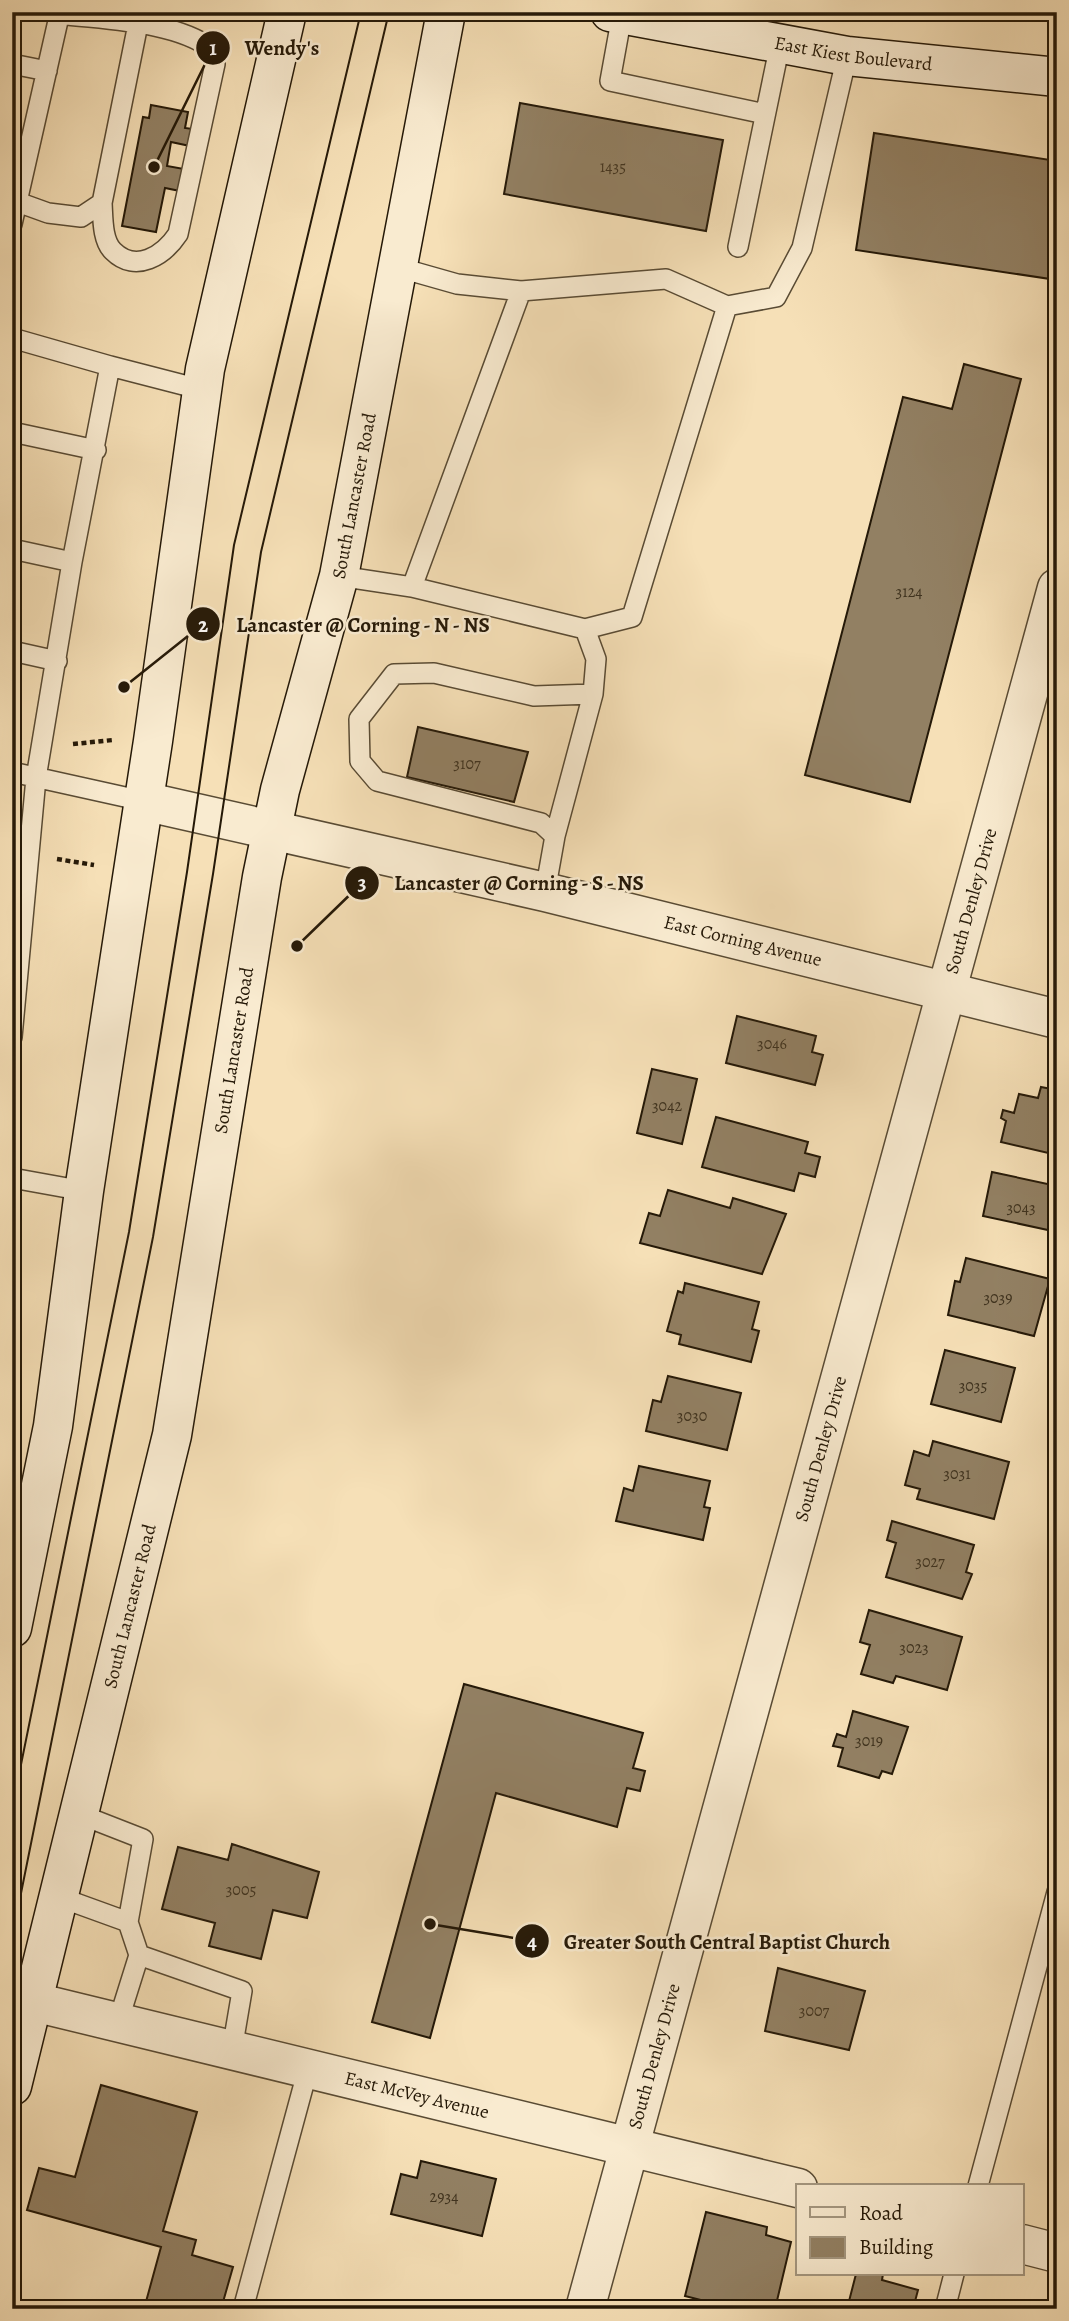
<svg xmlns="http://www.w3.org/2000/svg" width="1069" height="2321" viewBox="0 0 1069 2321" font-family="Alegreya,serif">
  <style>
    .building { fill: #928063; stroke: #251908; stroke-width: 2 }
    .lines { fill: none; stroke-linecap: round; stroke-linejoin: round }
    .lane-casing { stroke: #594b34; stroke-width: 22 }
    .street-casing { stroke: #594b34; stroke-width: 41 }
    .secondary-casing { stroke: #251908; stroke-width: 41 }
    .path { stroke: #251908; stroke-width: 4.5; stroke-dasharray: 5 3.5; stroke-linecap: butt }
    .lane { stroke: #f9ebd0; stroke-width: 19 }
    .street { stroke: #f9ebd0; stroke-width: 38 }
    .secondary { stroke: #f9ebd0; stroke-width: 38 }
    .tram { stroke: #251908; stroke-width: 2 }
    .labels { text-anchor: middle; dominant-baseline: central; stroke-width: 5; stroke-linejoin: round; paint-order: stroke }
    .number-label { font-size: 16px; fill: #40331f }
    .street-label { font-size: 19px; fill: #251908; stroke: #f9ebd0 }
    .leader { fill: none; stroke: #251908; stroke-width: 2.5 }
    .callout-dot { fill: #251908; stroke: #f9ebd0; stroke-width: 2.5 }
    .mark-label { font-size: 21px; text-anchor: middle; font-weight: bold; fill: #fff }
    .callout-label { font-size: 21px; text-anchor: middle; font-weight: bold; fill: #251908; stroke: #f9ebd0; stroke-width: 5; stroke-linejoin: round; paint-order: stroke }
  </style>
  <rect width="100%" height="100%" fill="#f6e0b7"/>
  <filter id="stains"><feTurbulence type="fractalNoise" baseFrequency=".00286" numOctaves="4"/><feColorMatrix values="0 0 0 0 .2 0 0 0 0 .09 0 0 0 0 .02 0 0 0 .5 -.17"/></filter>
  <radialGradient id="worn" r=".72"><stop offset=".6" stop-color="#630" stop-opacity="0"/><stop offset="1" stop-color="#630" stop-opacity=".3"/></radialGradient>
  <path class="building" d="M 520,103 L 723,140 L 706,231 L 504,194 Z
    M 151,105 L 188,112 L 185,128 L 193,129 L 190,146 L 171,142 L 167,166 L 184,169 L 180,191 L 165,188 L 156,232 L 122,226 L 143,117 L 149,118 Z
    M 874,133 L 1057,161 L 1057,280 L 856,250 Z
    M 964,364 L 1021,379 L 910,802 L 805,775 L 903,397 L 952,409 Z
    M 418,727 L 528,752 L 514,802 L 407,777 Z
    M 737,1016 L 816,1036 L 812,1052 L 823,1055 L 815,1085 L 726,1063 Z
    M 652,1069 L 697,1079 L 682,1144 L 637,1133 Z
    M 1041,1087 L 1057,1090 L 1057,1155 L 1001,1142 L 1006,1121 L 1001,1118 L 1003,1110 L 1014,1113 L 1019,1094 L 1038,1098 Z
    M 716,1117 L 808,1142 L 805,1153 L 820,1157 L 815,1177 L 799,1173 L 794,1191 L 702,1167 Z
    M 992,1172 L 1057,1186 L 1057,1232 L 983,1216 Z
    M 668,1190 L 730,1208 L 733,1198 L 786,1214 L 762,1274 L 640,1243 L 649,1213 L 660,1216 Z
    M 966,1258 L 1050,1279 L 1034,1336 L 948,1315 L 955,1281 L 960,1282 Z
    M 685,1283 L 759,1302 L 752,1329 L 759,1331 L 751,1362 L 679,1344 L 681,1335 L 667,1331 L 678,1291 L 683,1293 Z
    M 945,1350 L 1015,1368 L 1001,1422 L 931,1404 Z
    M 668,1376 L 741,1393 L 727,1450 L 646,1431 L 653,1400 L 661,1402 Z
    M 933,1441 L 1009,1462 L 994,1519 L 917,1499 L 920,1489 L 905,1485 L 914,1451 L 929,1456 Z
    M 639,1466 L 710,1481 L 704,1507 L 710,1508 L 703,1540 L 616,1521 L 624,1488 L 633,1491 Z
    M 892,1521 L 974,1545 L 966,1572 L 972,1574 L 962,1599 L 886,1577 L 896,1543 L 887,1540 Z
    M 869,1610 L 962,1637 L 947,1690 L 896,1676 L 893,1683 L 861,1674 L 870,1645 L 860,1642 Z
    M 464,1684 L 643,1733 L 633,1768 L 645,1771 L 640,1791 L 627,1788 L 617,1827 L 496,1793 L 430,2038 L 372,2022 Z
    M 853,1711 L 908,1727 L 892,1774 L 882,1771 L 879,1778 L 838,1766 L 843,1748 L 833,1746 L 837,1734 L 846,1737 Z
    M 232,1844 L 319,1872 L 307,1918 L 273,1910 L 261,1959 L 209,1946 L 215,1923 L 162,1909 L 178,1847 L 228,1860 Z
    M 778,1968 L 865,1991 L 849,2050 L 765,2031 Z
    M 101,2085 L 197,2112 L 163,2231 L 196,2240 L 192,2255 L 233,2267 L 221,2309 L 144,2309 L 161,2247 L 27,2210 L 39,2168 L 75,2177 Z
    M 421,2161 L 496,2179 L 482,2236 L 391,2214 L 401,2174 L 417,2178 Z
    M 706,2212 L 767,2227 L 766,2235 L 791,2242 L 775,2309 L 736,2309 L 685,2296 Z
    M 856,2274 L 883,2274 L 882,2280 L 918,2290 L 913,2309 L 847,2309 Z"/>
  <g class="lines">
    <defs>
      <path id="lane" d="M 60,14 C 106,20 175,21 212,49 L 215,64 L 178,234 C 164,255 136,274 113,251 C 102,240 103,218 102,203
        M 622,15 L 610,81 L 765,114
        M 12,64 L 47,71
        M 12,200 L 48,213 L 81,217 L 102,203 L 138,24
        M 12,224 L 60,12
        M 738,247 L 780,44
        M 397,267 L 457,284 L 521,291 L 666,279 L 727,306 L 632,617 L 585,629
        M 727,306 L 776,297 L 802,248 L 847,56
        M 12,338 L 110,366 L 72,562 L 36,778 L 12,1037
        M 110,366 L 203,390
        M 12,432 L 96,450
        M 12,549 L 72,562
        M 339,576 L 412,587 L 585,629 L 596,659 L 593,694 L 534,696 L 434,673 L 394,674 L 359,719 L 360,761 L 377,781 L 541,823 L 555,836
        M 412,587 L 521,291
        M 12,651 L 57,661
        M 12,772 L 143,801
        M 545,892 L 555,836 L 593,694
        M 12,1178 L 84,1191
        M 79,1814 L 143,1839 L 128,1922 L 139,1955 L 242,1991 L 232,2050
        M 59,1897 L 128,1922
        M 118,2022 L 139,1955
        M 978,2186 L 1057,1892
        M 243,2309 L 308,2069
        M 945,2309 L 954,2274"/>
      <g id="street">
        <path id="s1" d="M 143,801 L 545,892 L 1057,1019"/>
        <path id="s2" d="M 34,2002 L 798,2188"/>
        <path d="M 1022,2244 L 1057,2253"/>
        <path id="s3" d="M 585,2309 L 1057,588"/>
      </g>
      <g id="secondary">
        <path id="s4" d="M 610,12 L 847,56 L 1057,77"/>
        <path d="M 12,1628 L 53,1426 L 84,1191 L 153,741 L 205,369 L 287,12"/>
        <path id="s5" d="M 12,2086 L 172,1435 L 262,877 L 280,790 L 339,576 L 446,12"/>
      </g>
    </defs>
    <use href="#lane" class="lane-casing"/>
    <use href="#street" class="street-casing"/>
    <use href="#secondary" class="secondary-casing"/>
    <path class="path" d="M 73,744 L 113,740
      M 57,859 L 94,865"/>
    <use href="#lane" class="lane"/>
    <use href="#street" class="street"/>
    <use href="#secondary" class="secondary"/>
    <path class="tram" d="M 12,1809 L 129,1232 L 187,872 L 234,545 L 361,12
      M 12,1938 L 153,1237 L 213,874 L 261,552 L 389,12"/>
  </g>
  <g class="labels">
    <g class="number-label">
      <text x="613" y="167">1435</text>
      <text x="909" y="592">3124</text>
      <text x="467" y="764">3107</text>
      <text x="772" y="1044">3046</text>
      <text x="667" y="1106">3042</text>
      <text x="1021" y="1208">3043</text>
      <text x="998" y="1298">3039</text>
      <text x="973" y="1386">3035</text>
      <text x="692" y="1416">3030</text>
      <text x="957" y="1474">3031</text>
      <text x="930" y="1562">3027</text>
      <text x="914" y="1648">3023</text>
      <text x="869" y="1741">3019</text>
      <text x="241" y="1890">3005</text>
      <text x="814" y="2011">3007</text>
      <text x="444" y="2197">2934</text>
    </g>
    <g class="street-label">
      <text stroke="none"><textPath href="#s4" startOffset="247">East Kiest Boulevard</textPath></text>
      <text stroke="none"><textPath href="#s5" startOffset="1628">South Lancaster Road</textPath></text>
      <text stroke="none"><textPath href="#s3" startOffset="1460">South Denley Drive</textPath></text>
      <text stroke="none"><textPath href="#s1" startOffset="616">East Corning Avenue</textPath></text>
      <text stroke="none"><textPath href="#s5" startOffset="1060">South Lancaster Road</textPath></text>
      <text stroke="none"><textPath href="#s3" startOffset="892">South Denley Drive</textPath></text>
      <text stroke="none"><textPath href="#s5" startOffset="494">South Lancaster Road</textPath></text>
      <text stroke="none"><textPath href="#s3" startOffset="262">South Denley Drive</textPath></text>
      <text stroke="none"><textPath href="#s2" startOffset="394">East McVey Avenue</textPath></text>
    </g>
  </g>
  <path class="leader" d="M154 167L213 48M124 687L203 624M297 946L362 883M430 1924L532 1941"/>
  <g class="callout-dot">
    <circle cx="154" cy="167" r="7"/>
    <circle cx="124" cy="687" r="7"/>
    <circle cx="297" cy="946" r="7"/>
    <circle cx="430" cy="1924" r="7"/>
    <circle cx="213" cy="48" r="18"/>
    <circle cx="203" cy="624" r="18"/>
    <circle cx="362" cy="883" r="18"/>
    <circle cx="532" cy="1941" r="18"/>
  </g>
  <g class="mark-label">
    <text x="213" y="55">1</text>
    <text x="203" y="632">2</text>
    <text x="362" y="890">3</text>
    <text x="532" y="1949">4</text>
  </g>
  <g class="callout-label">
    <text x="282" y="55">Wendy's</text>
    <text x="363" y="632">Lancaster @ Corning - N - NS</text>
    <text x="519" y="890">Lancaster @ Corning - S - NS</text>
    <text x="727" y="1949">Greater South Central Baptist Church</text>
  </g>
  <rect width="1069" height="2321" fill="none" stroke="#f6e0b7" stroke-width="42"/>
  <rect x="14" y="14" width="1041" height="2293" fill="none" stroke="#251908" stroke-width="3.5"/>
  <rect x="21" y="21" width="1027" height="2279" fill="none" stroke="#251908" stroke-width="2"/>
  <rect x="796" y="2184" width="228" height="91" fill="#f9ebd0" stroke="#a49780" stroke-width="2"/>
  <rect x="810" y="2207" width="35" height="10" fill="#f9ebd0" stroke="#a49780" stroke-width="2"/>
  <text x="859" y="2220" font-size="21" fill="#251908">Road</text>
  <rect x="810" y="2237" width="35" height="21" fill="#928063" stroke="#a49780" stroke-width="2"/>
  <text x="859" y="2254" font-size="21" fill="#251908">Building</text>
  <rect width="100%" height="100%" filter="url(#stains)"/>
  <rect width="100%" height="100%" fill="url(#worn)"/>
</svg>
